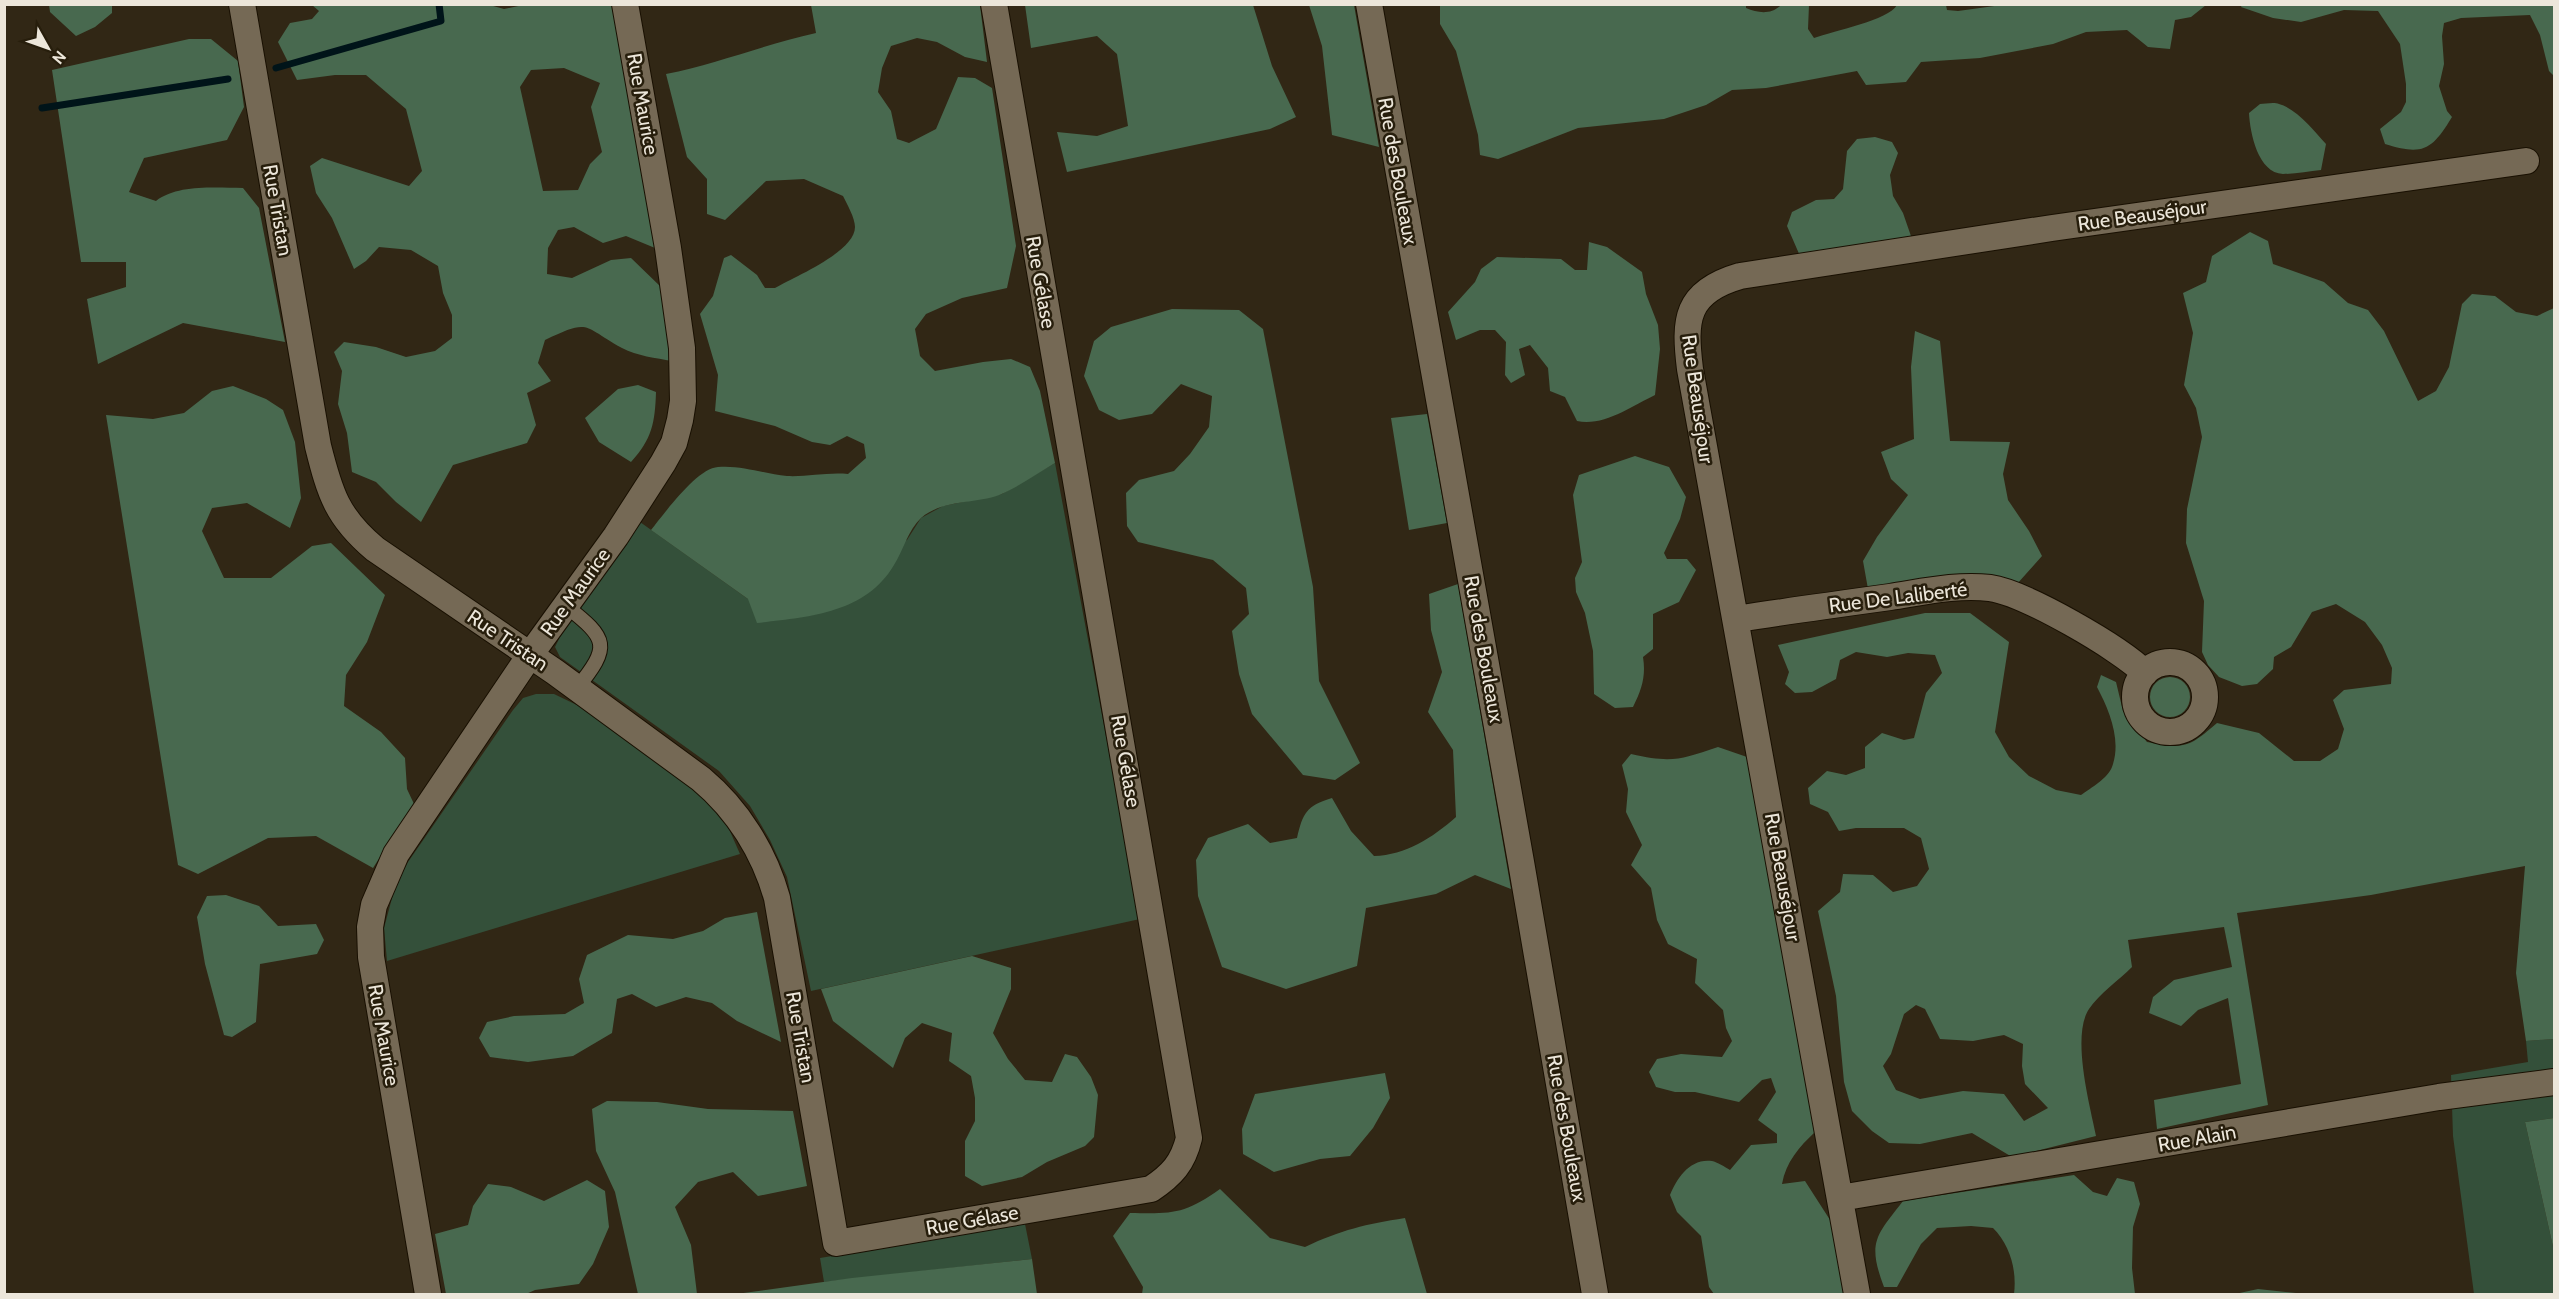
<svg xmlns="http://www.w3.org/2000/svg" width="2559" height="1299" viewBox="0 0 2559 1299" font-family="Cabin,sans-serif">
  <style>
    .green { fill: #34503a }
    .forest { fill: #48694f; fill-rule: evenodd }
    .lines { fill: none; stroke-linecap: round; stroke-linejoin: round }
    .stream { stroke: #001419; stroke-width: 7 }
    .lane-casing { stroke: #191002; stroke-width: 16 }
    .street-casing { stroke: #191002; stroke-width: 28 }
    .lane { stroke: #756955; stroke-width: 14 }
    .street { stroke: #756955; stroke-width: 26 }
    .labels { text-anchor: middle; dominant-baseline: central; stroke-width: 5; stroke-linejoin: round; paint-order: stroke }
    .street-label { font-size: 20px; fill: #ece6da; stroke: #271e0c }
  </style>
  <rect width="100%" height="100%" fill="#312715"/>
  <path class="green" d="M 1055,463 L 1140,919 L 811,991 L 787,877 L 770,840 L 750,806 L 719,771 L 560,657 L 555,647 L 560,637 L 640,522 L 748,599 L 907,540 L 921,518 L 943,506 L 1002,494 Z
    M 536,694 L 554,694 L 579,706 L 685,779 L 707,799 L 729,829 L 740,854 L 387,961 L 384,928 L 395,887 L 408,862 L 513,710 L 523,698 Z
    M 2554,1039 L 2554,1118 L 2525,1122 L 2554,1251 L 2554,1294 L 2474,1294 L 2453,1136 L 2451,1075 L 2528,1062 L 2526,1041 Z
    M 1025,1224 L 1032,1259 L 824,1282 L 820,1258 Z"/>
  <path class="forest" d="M 486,4 L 504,9 L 523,5 L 613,5 L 655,248 L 626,236 L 603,243 L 574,227 L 558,230 L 548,248 L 547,274 L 572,278 L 611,260 L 631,258 L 662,288 L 672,361 C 656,358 637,356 622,348 C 582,326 591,318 545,340 L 538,363 L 551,381 L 527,393 L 536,425 L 527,443 L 453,465 L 421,522 L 396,502 L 376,482 L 352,472 L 347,433 L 338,404 L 342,371 L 334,352 L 344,342 L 376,347 L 406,357 L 435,351 L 452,338 L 452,315 L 443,293 L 438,266 L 411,250 L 379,247 L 366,261 L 354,269 L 332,218 L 316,193 L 310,166 L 322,158 L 409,186 L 422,171 L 406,109 L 366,75 L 335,75 L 297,80 L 278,42 L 290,23 L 312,19 L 319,11 L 312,5 ZM 564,68 L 600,83 L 591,107 L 602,152 L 590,164 L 578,190 L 543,191 L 520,87 L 531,70 Z
    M 49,5 L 112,5 L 112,13 L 95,27 L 76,36 L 50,12 Z
    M 811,5 L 980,5 L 987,62 L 965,57 L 937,42 L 917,38 L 891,46 L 882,68 L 878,92 L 891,111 L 897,139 L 909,143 L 936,129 L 958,77 L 975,78 L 992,88 L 1016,246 L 1007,288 L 962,298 L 926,314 L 915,329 L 920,356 L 935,371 L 983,362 L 1011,359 L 1030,367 L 1040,391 L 1055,463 C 1038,473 1021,485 1004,493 C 978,505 944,498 921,518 C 908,530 903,551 894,565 C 865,614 807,617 757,623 L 748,599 L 651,530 C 664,514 697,468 718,467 C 742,465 764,474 787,476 C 807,477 828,472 848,474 L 866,458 L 864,444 L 847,436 L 830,445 L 812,442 L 775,426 L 715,411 L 718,375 L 700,314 L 713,296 L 724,258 L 731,255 L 757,275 L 765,288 L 775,288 C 794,277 855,252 855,227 C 855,218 847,204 843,196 L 804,179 L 766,181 L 725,220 L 707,214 L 707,179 L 687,157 L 666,74 C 717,64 766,44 816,33 Z
    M 1025,5 L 1253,5 L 1272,66 L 1296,117 L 1270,129 L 1067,172 L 1057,132 L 1097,136 L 1128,126 L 1117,54 L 1097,36 L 1031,48 Z
    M 1309,5 L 1354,5 L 1379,147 L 1332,135 L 1322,46 Z
    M 1746,5 L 1746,8 C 1758,13 1771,15 1781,5 L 1809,5 L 1808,29 L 1814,38 C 1833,31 1889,20 1897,5 L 1946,5 L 1947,10 L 1958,11 L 2009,4 L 2206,5 L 2191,17 L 2175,20 L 2170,49 L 2148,47 L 2127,30 L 2086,32 L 2053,44 L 1980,58 L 1921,62 L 1906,82 L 1866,85 L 1857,71 L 1766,88 L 1732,90 L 1706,105 L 1664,119 L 1578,128 L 1498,159 L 1480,155 L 1478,135 L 1456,51 L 1440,24 L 1440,5 Z
    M 2242,5 L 2554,5 L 2554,76 L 2549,71 L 2540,35 L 2530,15 L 2461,18 L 2444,23 L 2442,36 L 2444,64 L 2439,86 L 2447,111 L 2452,117 C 2432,150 2423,156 2385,144 L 2380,129 L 2401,112 L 2406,102 L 2406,84 L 2400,44 L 2378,11 L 2344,10 L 2301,22 L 2273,18 L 2241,7 Z
    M 189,39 L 211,39 L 238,61 L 244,107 L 227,140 L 144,158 L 129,192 L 156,201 C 178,184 216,188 243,188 L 259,208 L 285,342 L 183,323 L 98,364 L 87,299 L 126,287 L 126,262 L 81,262 L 52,70 Z
    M 2260,104 C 2265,104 2274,102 2279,104 C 2297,109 2314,131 2326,144 L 2321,170 C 2309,171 2296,174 2283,174 C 2258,173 2250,133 2249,113 Z
    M 1875,137 L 1892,142 L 1898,153 L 1890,175 L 1893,196 L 1903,213 L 1912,239 L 1800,256 L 1787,226 L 1792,212 L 1816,200 L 1834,199 L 1843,189 L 1847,151 L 1857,139 Z
    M 2250,232 L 2268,241 L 2273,264 L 2324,282 L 2348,303 L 2368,310 L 2384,331 L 2418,401 L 2436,391 L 2449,367 L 2462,304 L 2472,294 L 2495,296 L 2516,312 L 2537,316 L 2554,308 L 2554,1039 L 2526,1041 L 2516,973 L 2525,866 L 2371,895 L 2237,913 L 2268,1105 L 2157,1129 L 2154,1100 L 2241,1084 L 2228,998 L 2198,1010 L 2181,1026 L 2149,1013 L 2153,997 L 2174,980 L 2232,967 L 2224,927 L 2128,940 L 2132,967 C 2119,980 2099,994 2089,1009 C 2071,1036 2090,1106 2096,1136 L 2012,1157 L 1972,1133 L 1920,1144 L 1889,1143 L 1872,1131 L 1852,1111 L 1844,1082 L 1836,996 L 1818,911 L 1840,892 L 1843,874 L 1873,875 L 1893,892 L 1917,886 L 1929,869 L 1921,838 L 1904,828 L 1856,828 L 1839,831 L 1828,812 L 1810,804 L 1808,788 L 1827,771 L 1846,775 L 1865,768 L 1865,747 L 1882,733 L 1904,740 L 1914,738 L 1926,693 L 1942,673 L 1935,655 L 1908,653 L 1887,657 L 1856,652 L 1840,660 L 1836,679 L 1812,692 L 1795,693 L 1785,684 L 1789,672 L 1778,645 L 1925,613 L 1970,613 L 2009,642 L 1995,732 L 2009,757 L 2029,776 L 2056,790 L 2081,795 C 2091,788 2108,778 2112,767 C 2122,740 2109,710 2097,687 L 2101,675 L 2116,682 L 2123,711 L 2147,742 C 2185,749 2188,748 2217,723 L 2259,733 L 2294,761 L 2320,761 L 2338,749 L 2344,729 L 2333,700 L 2344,690 L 2391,684 L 2392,668 L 2382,645 L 2365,622 L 2336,604 L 2312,612 L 2291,647 L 2274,657 L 2273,669 L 2257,684 L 2242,686 L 2219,677 L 2208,665 L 2202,652 L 2204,601 L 2186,543 L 2187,509 L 2202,437 L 2196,408 L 2184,385 L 2193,333 L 2183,293 L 2206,282 L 2212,256 ZM 1916,1005 L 1925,1009 L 1940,1039 L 1973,1041 L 2004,1035 L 2023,1044 L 2022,1066 L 2025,1084 L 2048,1108 L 2024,1121 L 2004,1094 L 1963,1091 L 1920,1099 L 1896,1090 L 1883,1066 L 1891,1054 L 1904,1014 Z
    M 1589,242 L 1607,247 L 1642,272 L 1646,294 L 1658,325 L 1660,349 L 1655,395 C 1632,406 1603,427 1577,421 L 1565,397 L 1550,391 L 1548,368 L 1530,345 L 1519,349 L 1525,375 L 1511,383 L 1505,375 L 1506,342 L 1495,330 L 1480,330 L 1456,340 L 1448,312 L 1475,282 L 1481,269 L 1497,257 L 1561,259 L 1575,270 L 1587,270 Z
    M 1172,309 L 1239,310 L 1263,329 L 1313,587 L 1319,681 L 1360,763 L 1335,780 L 1303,775 L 1252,714 L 1239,674 L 1232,631 L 1249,614 L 1246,588 L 1213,560 L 1138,542 L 1127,526 L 1126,493 L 1139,480 L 1174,471 L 1190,454 L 1209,427 L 1212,396 L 1181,384 L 1152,414 L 1119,420 L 1099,410 L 1084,376 L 1094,341 L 1111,327 Z
    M 1915,331 L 1940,341 L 1950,441 L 2010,442 L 2003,474 L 2008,500 L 2029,531 L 2042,556 L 2017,584 L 1868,589 L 1863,561 L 1877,537 L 1908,495 L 1891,479 L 1881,452 L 1914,439 L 1911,367 Z
    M 638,385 L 656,392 C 655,423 652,439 631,462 L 599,442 L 585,418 L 618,389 Z
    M 233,386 L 266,399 L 283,410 L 295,442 L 301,498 L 290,528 L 247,503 L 212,508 L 202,531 L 224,578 L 271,578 L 312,546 L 331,543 L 385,595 L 367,642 L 346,675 L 344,706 L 381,732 L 405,758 L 407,789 L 414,804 L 373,868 L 316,836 L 268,838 L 198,874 L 178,865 L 106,415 L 153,419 L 184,413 L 212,391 Z
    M 1427,414 L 1447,523 L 1409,530 L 1391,418 Z
    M 1635,456 L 1669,467 L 1686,497 L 1680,519 L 1664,553 L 1667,559 L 1687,559 L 1696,570 L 1679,602 L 1653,614 L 1653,649 L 1643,657 C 1646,676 1642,689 1633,707 L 1615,708 L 1594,694 L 1593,651 L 1585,613 L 1576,592 L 1575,578 L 1582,562 L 1573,495 L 1579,475 Z
    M 1458,584 L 1511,889 L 1475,875 L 1436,894 L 1366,908 L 1357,966 L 1286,989 L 1222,967 L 1198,896 L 1196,860 L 1208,838 L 1248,824 L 1270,843 L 1297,838 C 1303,813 1306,806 1332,798 L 1351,831 L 1374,856 C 1406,855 1432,838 1456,817 L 1453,750 L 1428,712 L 1442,672 L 1431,630 L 1429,594 Z
    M2150 697a20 20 0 1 1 40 0a20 20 0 1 1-40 0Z
    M 1718,747 L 1747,757 L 1815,1132 C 1799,1147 1786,1162 1782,1184 L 1805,1181 L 1832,1223 L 1845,1294 L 1714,1294 L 1709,1287 L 1701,1236 L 1677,1212 L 1670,1195 C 1677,1178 1690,1158 1712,1161 C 1717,1162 1725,1167 1730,1170 L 1751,1145 L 1777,1143 L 1777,1134 L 1758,1120 L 1776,1092 L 1771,1078 L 1762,1080 L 1739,1102 L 1695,1092 L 1675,1092 L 1656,1087 L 1649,1072 L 1657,1059 L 1681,1054 L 1722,1057 L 1732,1041 L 1726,1028 L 1723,1010 L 1695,983 L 1697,959 L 1668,944 L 1657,920 L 1651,888 L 1631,865 L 1642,845 L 1626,812 L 1628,789 L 1622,765 L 1631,754 C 1671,763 1680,760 1718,747 Z
    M 226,895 L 259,906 L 278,926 L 316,924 L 324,940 L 317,954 L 260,964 L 256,1022 L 232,1037 L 224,1035 L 205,964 L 197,917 L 207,896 Z
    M 757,912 L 781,1042 L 737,1021 L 712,1003 L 686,997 L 656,1007 L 632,994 L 617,999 L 612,1033 L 573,1056 L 528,1062 L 490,1057 L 479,1038 L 487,1022 L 514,1016 L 565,1014 L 584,1003 L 579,979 L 587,955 L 628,935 L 673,939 L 703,931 L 725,918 Z
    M 972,956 L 1011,968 L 1011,989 L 993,1033 L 1008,1059 L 1025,1080 L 1052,1082 L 1065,1054 L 1077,1057 L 1091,1077 L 1098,1095 L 1094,1137 L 1085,1146 L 1047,1162 L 1022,1177 L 982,1186 L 965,1176 L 965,1141 L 975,1121 L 975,1098 L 971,1076 L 949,1061 L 952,1033 L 922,1023 L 905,1038 L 893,1068 L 833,1021 L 821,989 Z
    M 1385,1073 L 1390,1098 L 1373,1128 L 1350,1156 L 1320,1159 L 1274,1172 L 1243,1154 L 1242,1129 L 1255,1094 Z
    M 607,1101 L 657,1102 L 708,1109 L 793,1111 L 807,1186 L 758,1196 L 733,1172 L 698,1182 L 675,1207 L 691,1245 L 697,1294 L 638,1294 L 615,1192 L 596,1151 L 592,1109 Z
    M 2554,1118 L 2554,1251 L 2525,1122 Z
    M 2074,1175 L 2093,1192 L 2107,1196 L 2117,1178 L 2134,1182 L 2140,1204 L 2133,1227 L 2132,1268 L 2135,1294 L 2014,1294 C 2017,1270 2010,1245 1993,1228 L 1971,1226 L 1937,1228 L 1921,1244 L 1897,1287 L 1884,1287 C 1867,1242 1876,1236 1903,1201 Z
    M 587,1180 L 605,1191 L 609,1227 L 593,1264 L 579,1284 L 535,1290 L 526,1294 L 446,1294 L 435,1234 L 468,1225 L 473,1206 L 488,1184 L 511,1187 L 544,1201 Z
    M 1220,1189 L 1270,1238 L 1305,1247 C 1341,1230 1366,1224 1405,1218 L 1427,1294 L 1142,1294 L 1143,1287 L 1113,1236 L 1130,1213 C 1173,1214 1185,1214 1220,1189 Z
    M 1032,1259 L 1037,1294 L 736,1294 L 852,1278 Z
    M 2258,1289 L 2306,1294 L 2235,1294 Z"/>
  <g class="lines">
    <path class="stream" d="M 276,68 L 441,21 L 439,4
      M 42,108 L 228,79"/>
    <defs>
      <path id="lane" d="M 566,606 C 608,639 611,646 577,688"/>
      <path id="street" d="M 242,4 L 318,446 C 330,494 337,517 375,549 L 555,672 L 701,779 C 738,810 764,852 777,898 L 836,1243 L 1151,1189 C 1172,1175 1183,1163 1189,1138 L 994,4
        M 1369,4 L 1521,862 L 1595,1294
        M 1737,619 C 1788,611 1839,604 1890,597 C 1923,592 1957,584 1990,588 C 2025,593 2120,648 2145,673
        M2135 697a35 35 0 1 1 70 0a35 35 0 1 1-70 0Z
        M 1840,1198 L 2439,1097 L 2554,1082
        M 428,1294 L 371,957 L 370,927 L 374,905 L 396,854 L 530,655 L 616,536 L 663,463 L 674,443 L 680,420 L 683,401 L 682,348 L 668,248 L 625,4
        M 1857,1294 L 1690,369 C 1684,320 1685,292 1740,276 L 2052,228 L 2526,161"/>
    </defs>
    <use href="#lane" class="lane-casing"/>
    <use href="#street" class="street-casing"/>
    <use href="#lane" class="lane"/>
    <use href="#street" class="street"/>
  </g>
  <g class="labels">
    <g class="street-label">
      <text transform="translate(643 104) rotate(80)">Rue Maurice</text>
      <text transform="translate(1398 171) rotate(80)">Rue des Bouleaux</text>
      <text transform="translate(278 210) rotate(80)">Rue Tristan</text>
      <text transform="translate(2142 215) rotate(-8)">Rue Beauséjour</text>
      <text transform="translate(1041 282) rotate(80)">Rue Gélase</text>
      <text transform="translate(1698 399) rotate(82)">Rue Beauséjour</text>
      <text transform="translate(575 592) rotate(-54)">Rue Maurice</text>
      <text transform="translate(1898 597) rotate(-7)">Rue De Laliberté</text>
      <text transform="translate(508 640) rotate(34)">Rue Tristan</text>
      <text transform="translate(1484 649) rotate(80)">Rue des Bouleaux</text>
      <text transform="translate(1126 761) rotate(80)">Rue Gélase</text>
      <text transform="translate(1783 877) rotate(80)">Rue Beauséjour</text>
      <text transform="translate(384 1035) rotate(80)">Rue Maurice</text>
      <text transform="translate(801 1037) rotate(80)">Rue Tristan</text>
      <text transform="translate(1567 1128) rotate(80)">Rue des Bouleaux</text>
      <text transform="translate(2197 1138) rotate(-10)">Rue Alain</text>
      <text transform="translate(972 1220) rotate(-10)">Rue Gélase</text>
    </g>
  </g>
  <rect width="2559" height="1299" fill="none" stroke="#ece6da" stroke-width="12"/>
  <g transform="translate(48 48) rotate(130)" stroke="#271e0c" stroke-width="4.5" paint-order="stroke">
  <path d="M0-4.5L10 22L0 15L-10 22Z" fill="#ece6da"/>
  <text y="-9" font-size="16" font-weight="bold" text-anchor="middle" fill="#ece6da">N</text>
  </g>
</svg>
